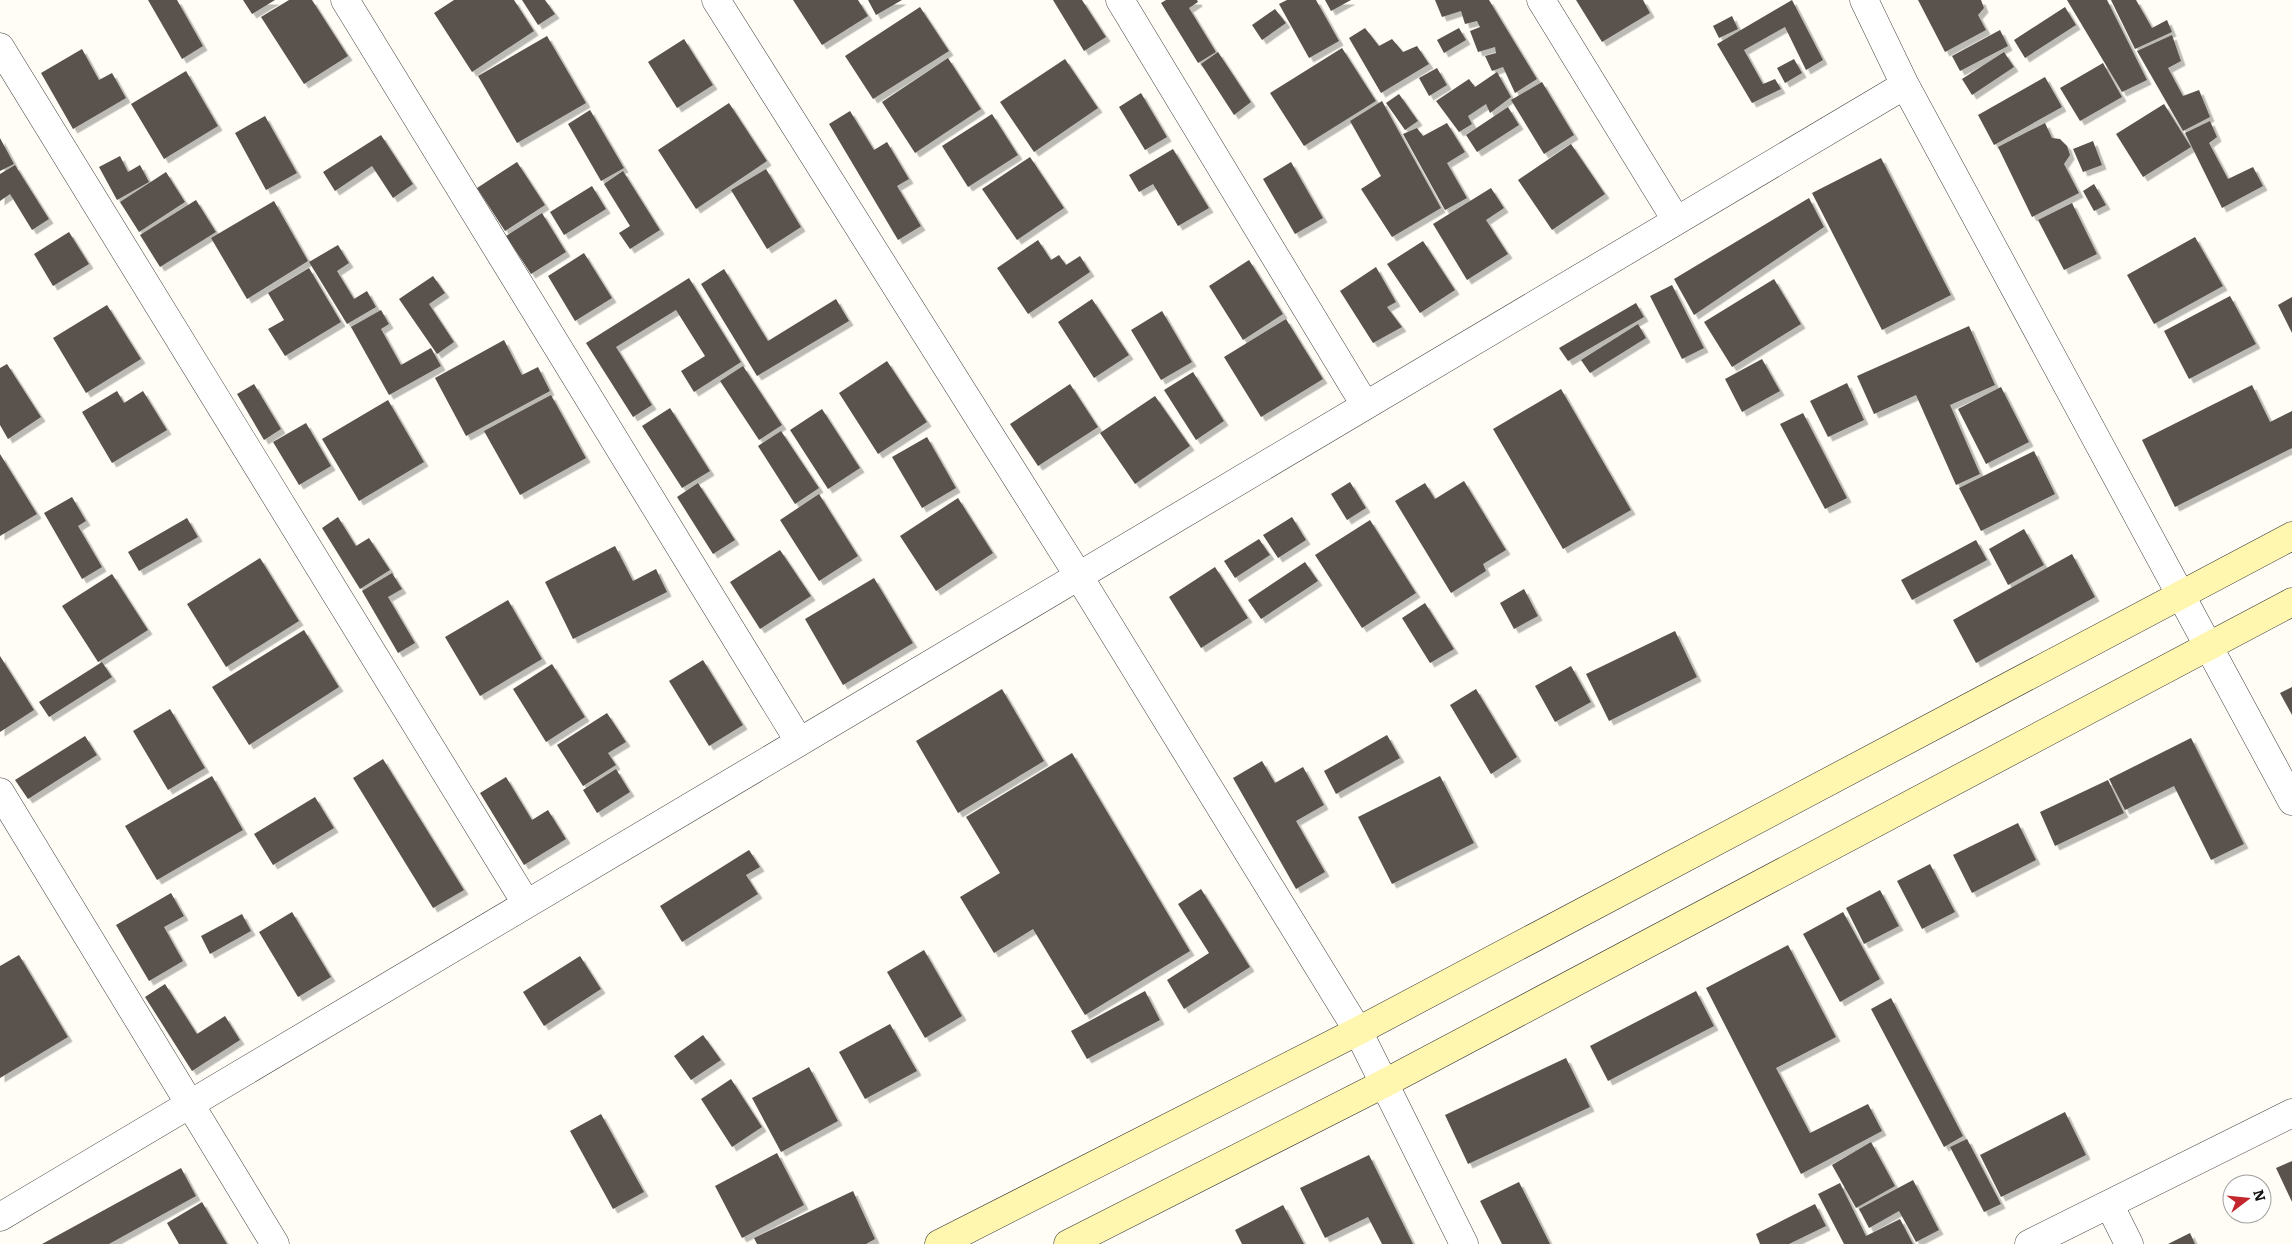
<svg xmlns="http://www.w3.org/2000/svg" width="2292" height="1244" viewBox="0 0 2292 1244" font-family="Literata,serif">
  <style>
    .building { fill: #5a524d; filter: url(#shadow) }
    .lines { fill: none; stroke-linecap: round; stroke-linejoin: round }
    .street-casing { stroke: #444; stroke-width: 29 }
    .secondary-casing { stroke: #333; stroke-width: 29 }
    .street { stroke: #fff; stroke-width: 28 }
    .secondary { stroke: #fff6b0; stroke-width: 28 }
  </style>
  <defs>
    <filter id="shadow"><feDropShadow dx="4.5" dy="4.5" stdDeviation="0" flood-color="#0004"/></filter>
  </defs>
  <rect width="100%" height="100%" fill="#fffdf5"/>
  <path class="building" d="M 148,0 L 177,0 L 203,46 L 182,59 Z
    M 243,0 L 275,0 L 252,14 Z
    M 289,0 L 312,0 L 348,56 L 304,84 L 261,17 Z
    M 454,0 L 514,0 L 534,31 L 472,72 L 434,13 Z
    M 522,0 L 545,0 L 555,14 L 538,25 Z
    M 793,0 L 858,0 L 868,16 L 822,45 Z
    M 868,0 L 902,0 L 876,15 Z
    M 1053,0 L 1082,0 L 1106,37 L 1084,51 Z
    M 1166,0 L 1197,0 L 1198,2 L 1189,8 L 1216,52 L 1198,63 L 1161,3 Z
    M 1287,0 L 1316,0 L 1339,41 L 1309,58 L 1279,4 Z
    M 1325,0 L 1351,0 L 1331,11 Z
    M 1435,0 L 1489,0 L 1537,79 L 1515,93 L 1503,67 L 1492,71 L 1485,56 L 1496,53 L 1495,47 L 1478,52 L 1470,31 L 1480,27 L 1477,21 L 1465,24 L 1461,11 L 1442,17 Z
    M 1576,0 L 1643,0 L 1650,13 L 1602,42 Z
    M 1792,0 L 1823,60 L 1806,70 L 1785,27 L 1744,50 L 1763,84 L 1775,79 L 1781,89 L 1752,103 L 1717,44 Z
    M 1918,0 L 1981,0 L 1984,8 L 1978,15 L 1986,30 L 1945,52 Z
    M 2067,0 L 2107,0 L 2147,80 L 2122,92 Z
    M 2111,0 L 2136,0 L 2152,28 L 2167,20 L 2172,32 L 2135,49 Z
    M 920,7 L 949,51 L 873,99 L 845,56 Z
    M 2065,7 L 2076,25 L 2025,58 L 2014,40 Z
    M 1275,9 L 1286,23 L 1262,40 L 1252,25 Z
    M 1732,16 L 1738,29 L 1719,38 L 1713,26 Z
    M 1365,28 L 1379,46 L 1392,39 L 1403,52 L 1417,46 L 1429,64 L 1381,93 L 1349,38 Z
    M 1459,28 L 1466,40 L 1444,53 L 1437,40 Z
    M 2000,30 L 2008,46 L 1960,71 L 1952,56 Z
    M 2172,35 L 2181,61 L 2168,68 L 2183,96 L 2199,90 L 2210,117 L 2183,131 L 2137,51 Z
    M 547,36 L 586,103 L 517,143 L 478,76 Z
    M 684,39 L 713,85 L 677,108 L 648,62 Z
    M 1342,48 L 1376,101 L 1304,146 L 1270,93 Z
    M 82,49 L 99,80 L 112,73 L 126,98 L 73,129 L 41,73 Z
    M 1218,52 L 1251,102 L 1234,115 L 1201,64 Z
    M 2004,52 L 2014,67 L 1972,95 L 1962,79 Z
    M 948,58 L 981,109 L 915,153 L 882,102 Z
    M 1065,59 L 1098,108 L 1034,152 L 1000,102 Z
    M 1794,59 L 1802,73 L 1785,83 L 1777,68 Z
    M 2103,63 L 2122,97 L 2080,121 L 2060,88 Z
    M 1437,68 L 1447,85 L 1429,96 L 1419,78 Z
    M 186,71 L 218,126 L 164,159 L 131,104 Z
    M 1497,72 L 1511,97 L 1490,113 L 1486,104 L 1468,116 L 1472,124 L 1459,132 L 1436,101 L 1469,79 L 1475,87 Z
    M 2045,77 L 2062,107 L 1994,145 L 1978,115 Z
    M 1542,82 L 1574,135 L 1544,154 L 1511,100 Z
    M 1141,93 L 1167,137 L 1145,150 L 1119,107 Z
    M 1399,94 L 1418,121 L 1405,130 L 1386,103 Z
    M 1382,101 L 1441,208 L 1392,237 L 1361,189 L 1381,176 L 1350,121 Z
    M 729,103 L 767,161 L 696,209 L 658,150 Z
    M 2164,104 L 2191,147 L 2143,177 L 2116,134 Z
    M 1508,107 L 1519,125 L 1477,152 L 1466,135 Z
    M 590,110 L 624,168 L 601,181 L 568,124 Z
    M 850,111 L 874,150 L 887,142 L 909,179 L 897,186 L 921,226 L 898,240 L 829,124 Z
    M 992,114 L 1018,155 L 968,187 L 942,146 Z
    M 265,116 L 297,173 L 266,190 L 235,133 Z
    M 2210,121 L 2217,137 L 2209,143 L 2228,179 L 2253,167 L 2263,186 L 2222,208 L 2185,133 Z
    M 1447,123 L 1465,152 L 1447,163 L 1467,198 L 1445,210 L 1403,134 L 1417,128 L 1423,136 Z
    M 2045,123 L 2052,138 L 2060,139 L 2067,146 L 2070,155 L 2064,164 L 2079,193 L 2032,217 L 1998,147 Z
    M 381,135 L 413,184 L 393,198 L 372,166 L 335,191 L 323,172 Z
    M 0,138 L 14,164 L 0,171 Z
    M 2093,141 L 2102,165 L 2083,172 L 2073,149 Z
    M 1571,144 L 1605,194 L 1552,230 L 1518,180 Z
    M 1173,149 L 1209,208 L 1178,226 L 1153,184 L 1139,192 L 1129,175 Z
    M 120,156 L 128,172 L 140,165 L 149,182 L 117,200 L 99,167 Z
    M 1030,157 L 1064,208 L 1017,240 L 982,189 Z
    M 1881,158 L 1951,295 L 1882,330 L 1812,193 Z
    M 517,162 L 545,205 L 505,231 L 477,188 Z
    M 1291,162 L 1323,218 L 1295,234 L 1263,179 Z
    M 15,165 L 49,219 L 32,230 L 10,194 L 0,201 L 0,174 Z
    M 766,169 L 801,227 L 767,249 L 731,190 Z
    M 623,171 L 660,230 L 630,249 L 619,233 L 630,226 L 604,184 Z
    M 166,172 L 185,202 L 139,232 L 120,202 Z
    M 2094,184 L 2106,205 L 2094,211 L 2083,191 Z
    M 592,186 L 606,209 L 564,235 L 550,212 Z
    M 1491,188 L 1504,208 L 1486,220 L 1508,254 L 1467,280 L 1433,224 Z
    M 1809,198 L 1824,227 L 1694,315 L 1674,279 Z
    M 196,200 L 216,232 L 160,267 L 140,235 Z
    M 274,201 L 308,261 L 247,299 L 211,238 Z
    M 2072,203 L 2097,254 L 2064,270 L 2038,220 Z
    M 542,213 L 566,252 L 531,274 L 506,236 Z
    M 69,232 L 89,264 L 53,286 L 34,254 Z
    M 2195,237 L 2223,286 L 2154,324 L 2127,275 Z
    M 1038,240 L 1051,260 L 1059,255 L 1066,265 L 1080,256 L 1090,272 L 1028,314 L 997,268 Z
    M 1423,241 L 1455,290 L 1420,313 L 1387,264 Z
    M 338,245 L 349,263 L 337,271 L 354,299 L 367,291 L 376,307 L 347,324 L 309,262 Z
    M 584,253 L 612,298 L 575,321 L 548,276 Z
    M 1249,260 L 1283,314 L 1243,340 L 1209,286 Z
    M 1376,267 L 1396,302 L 1387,307 L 1402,327 L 1373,343 L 1340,291 Z
    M 309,268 L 341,322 L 285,356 L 268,329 L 284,320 L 268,293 Z
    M 724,269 L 768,341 L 836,299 L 849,321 L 757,376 L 701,284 Z
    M 433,276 L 445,293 L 429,304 L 454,342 L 437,354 L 399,299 Z
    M 689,278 L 741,362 L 694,392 L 681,371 L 705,356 L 676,310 L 616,347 L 652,405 L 633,417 L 586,343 Z
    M 1774,279 L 1801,324 L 1732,367 L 1704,322 Z
    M 1672,285 L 1704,348 L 1682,359 L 1650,296 Z
    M 2230,296 L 2256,344 L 2189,379 L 2164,331 Z
    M 2292,297 L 2292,333 L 2278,305 Z
    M 1092,299 L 1129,355 L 1094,378 L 1058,322 Z
    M 1636,303 L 1644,317 L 1568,361 L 1559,348 Z
    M 107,305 L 141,359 L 86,393 L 53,338 Z
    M 381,310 L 389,324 L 381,329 L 401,365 L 431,348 L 441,366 L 389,395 L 351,327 Z
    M 1162,311 L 1192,362 L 1161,380 L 1131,330 Z
    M 1286,319 L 1323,379 L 1261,417 L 1224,357 Z
    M 1638,324 L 1646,338 L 1590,373 L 1581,360 Z
    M 1969,326 L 1995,385 L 1950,405 L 1980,474 L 1956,485 L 1916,395 L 1874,414 L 1857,376 Z
    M 504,340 L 522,375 L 538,367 L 550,391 L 466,436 L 435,378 Z
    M 1762,359 L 1780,391 L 1742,412 L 1725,379 Z
    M 887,361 L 927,422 L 878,454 L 839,393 Z
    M 7,364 L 41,417 L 8,439 L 0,425 L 0,368 Z
    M 743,366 L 782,425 L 759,440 L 720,381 Z
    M 1193,372 L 1224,421 L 1196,440 L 1164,390 Z
    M 1847,383 L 1864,420 L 1828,437 L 1810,401 Z
    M 254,384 L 281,429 L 264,440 L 237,394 Z
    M 1070,384 L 1098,427 L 1038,466 L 1010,424 Z
    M 2252,385 L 2270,422 L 2292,411 L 2292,448 L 2175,507 L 2142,440 Z
    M 2001,387 L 2029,442 L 1986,464 L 1958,409 Z
    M 1561,389 L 1631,510 L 1563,549 L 1493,429 Z
    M 117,391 L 124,403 L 143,391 L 167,430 L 112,463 L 82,412 Z
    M 551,395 L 586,458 L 520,495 L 484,431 Z
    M 1155,396 L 1190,446 L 1135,484 L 1100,433 Z
    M 388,400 L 424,462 L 359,501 L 322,439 Z
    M 670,408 L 710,471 L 682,488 L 642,426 Z
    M 822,409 L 860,468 L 828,489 L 790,430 Z
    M 1803,413 L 1847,498 L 1825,509 L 1780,424 Z
    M 306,423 L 331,466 L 299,485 L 273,442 Z
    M 781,431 L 819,488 L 795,504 L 758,446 Z
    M 927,437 L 956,488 L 922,508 L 892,457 Z
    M 2034,451 L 2055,494 L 1981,531 L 1959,488 Z
    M 0,454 L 37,514 L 0,536 Z
    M 1464,481 L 1506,550 L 1483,564 L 1486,571 L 1451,593 L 1395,501 L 1425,483 L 1435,499 Z
    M 1350,482 L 1366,508 L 1347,520 L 1331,494 Z
    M 698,483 L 735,540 L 713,554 L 677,497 Z
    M 819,494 L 858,556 L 819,581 L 780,520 Z
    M 72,497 L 86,521 L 78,526 L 102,567 L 82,579 L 44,513 Z
    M 958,498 L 993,553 L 936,591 L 900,536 Z
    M 338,517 L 356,546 L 369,538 L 390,570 L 360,589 L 322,528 Z
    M 1292,517 L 1306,540 L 1278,558 L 1263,535 Z
    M 187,518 L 198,537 L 139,571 L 128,552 Z
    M 1370,520 L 1416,593 L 1362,628 L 1315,555 Z
    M 2024,529 L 2044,565 L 2008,585 L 1989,549 Z
    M 1259,539 L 1270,555 L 1235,578 L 1224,561 Z
    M 1976,540 L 1987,560 L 1912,600 L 1901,580 Z
    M 615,546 L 633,581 L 656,569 L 667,592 L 573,639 L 545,582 Z
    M 780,550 L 811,596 L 760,629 L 730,582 Z
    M 2072,554 L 2095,597 L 1976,663 L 1953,620 Z
    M 260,558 L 299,621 L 226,667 L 187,604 Z
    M 1305,562 L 1318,581 L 1261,619 L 1248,600 Z
    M 1215,567 L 1248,618 L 1201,648 L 1169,597 Z
    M 392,573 L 402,589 L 388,597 L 415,643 L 398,653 L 362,591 Z
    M 112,574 L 148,630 L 98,662 L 62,606 Z
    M 874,578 L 913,643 L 843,685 L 805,619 Z
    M 1524,589 L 1538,616 L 1514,629 L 1500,603 Z
    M 508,600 L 542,659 L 480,696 L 445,637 Z
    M 1425,603 L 1454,649 L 1430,663 L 1402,618 Z
    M 304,630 L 339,687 L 249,745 L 212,687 Z
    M 1675,631 L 1697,677 L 1609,721 L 1586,674 Z
    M 0,656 L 34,710 L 0,732 Z
    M 703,660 L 743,725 L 709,746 L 669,681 Z
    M 102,662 L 112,677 L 49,717 L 39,702 Z
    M 552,664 L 585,717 L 546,742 L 513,689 Z
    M 1571,666 L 1591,702 L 1555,722 L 1535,686 Z
    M 2292,687 L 2292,715 L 2280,693 Z
    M 1002,689 L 1044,761 L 958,813 L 916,741 Z
    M 1476,689 L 1517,757 L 1491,774 L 1450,705 Z
    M 170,709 L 205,768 L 168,790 L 133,731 Z
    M 607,713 L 626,742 L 608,753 L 616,765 L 583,786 L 557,745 Z
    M 1387,735 L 1400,758 L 1336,794 L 1324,771 Z
    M 85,736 L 97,755 L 28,799 L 15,780 Z
    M 2191,738 L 2244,844 L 2211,860 L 2174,786 L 2125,810 L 2109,779 Z
    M 1072,753 L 1190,951 L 1085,1015 L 1033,929 L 994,953 L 960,897 L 1000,873 L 966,817 Z
    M 383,759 L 464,890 L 433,908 L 353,778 Z
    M 1262,761 L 1275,783 L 1303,767 L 1324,805 L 1296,821 L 1325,872 L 1296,889 L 1233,778 Z
    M 616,769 L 630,792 L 597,813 L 583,790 Z
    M 212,776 L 243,830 L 157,880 L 125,826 Z
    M 1440,776 L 1474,843 L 1392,884 L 1358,817 Z
    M 506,777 L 532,820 L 548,810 L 566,839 L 524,865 L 480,793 Z
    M 2108,780 L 2124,813 L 2055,846 L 2040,812 Z
    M 315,797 L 334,828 L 273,865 L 254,834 Z
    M 2018,823 L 2036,860 L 1972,893 L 1953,855 Z
    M 749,850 L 760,867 L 746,875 L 758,894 L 682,942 L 660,906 Z
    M 1930,864 L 1955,912 L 1922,929 L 1897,881 Z
    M 1201,889 L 1250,967 L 1184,1009 L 1167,980 L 1209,953 L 1178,904 Z
    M 1880,890 L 1899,926 L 1864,944 L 1846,908 Z
    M 171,893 L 184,916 L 164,927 L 183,961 L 149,981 L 116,925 Z
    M 292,912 L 331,977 L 298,997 L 259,932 Z
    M 1843,912 L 1880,979 L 1840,1002 L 1803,934 Z
    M 242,914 L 251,931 L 210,954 L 201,936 Z
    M 1788,945 L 1836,1037 L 1776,1068 L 1810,1133 L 1868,1104 L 1882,1131 L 1801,1174 L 1706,988 Z
    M 924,950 L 962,1016 L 925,1038 L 887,972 Z
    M 19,955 L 68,1037 L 0,1078 L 0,966 Z
    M 580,956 L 601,989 L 544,1026 L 523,992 Z
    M 165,984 L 197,1034 L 225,1016 L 240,1040 L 192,1071 L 145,997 Z
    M 1145,991 L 1160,1020 L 1087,1059 L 1071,1031 Z
    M 1696,991 L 1714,1026 L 1608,1081 L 1590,1046 Z
    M 1891,998 L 1963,1136 L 1944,1147 L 1871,1009 Z
    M 890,1024 L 917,1071 L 865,1099 L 839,1052 Z
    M 703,1035 L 721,1060 L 691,1080 L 674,1056 Z
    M 1566,1058 L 1590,1107 L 1468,1164 L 1445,1115 Z
    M 809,1067 L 838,1121 L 781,1152 L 752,1098 Z
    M 731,1079 L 762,1127 L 732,1147 L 701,1099 Z
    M 2065,1112 L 2086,1155 L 2001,1197 L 1980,1155 Z
    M 601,1114 L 644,1192 L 613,1209 L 570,1131 Z
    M 1967,1139 L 2001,1204 L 1984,1212 L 1950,1147 Z
    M 1871,1142 L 1895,1186 L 1856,1208 L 1832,1165 Z
    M 777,1153 L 804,1205 L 742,1238 L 715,1186 Z
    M 1369,1155 L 1413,1244 L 1382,1244 L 1368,1217 L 1325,1238 L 1300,1188 Z
    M 2292,1161 L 2292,1202 L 2276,1168 Z
    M 181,1168 L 196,1196 L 109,1244 L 42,1244 Z
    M 1913,1180 L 1939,1230 L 1916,1242 L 1899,1211 L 1869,1228 L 1859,1209 Z
    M 1519,1182 L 1550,1244 L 1502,1244 L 1480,1201 Z
    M 1840,1183 L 1866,1236 L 1900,1219 L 1913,1244 L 1844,1244 L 1818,1194 Z
    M 853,1191 L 875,1239 L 866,1244 L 757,1244 L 754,1238 Z
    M 202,1202 L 227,1244 L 179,1244 L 167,1223 Z
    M 1815,1204 L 1826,1226 L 1789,1244 L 1760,1244 L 1756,1234 Z
    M 1283,1205 L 1304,1244 L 1242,1244 L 1235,1230 Z
    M 2190,1233 L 2195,1244 L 2168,1244 Z"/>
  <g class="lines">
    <defs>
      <path id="street" d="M 345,0 L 799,741
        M 716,0 L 1078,575 L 1358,1031 L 1464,1244
        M 1120,0 L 1365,405
        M 1541,0 L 1676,220
        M 1864,0 L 1905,85 L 2292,801
        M 0,47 L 526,903
        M 0,792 L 275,1244
        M 2109,1204 L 2129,1244
        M 0,1217 L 1905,85
        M 2029,1244 L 2292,1113"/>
      <path id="secondary" d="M 939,1244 L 1358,1031 L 2292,536
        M 1068,1244 L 1385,1083 L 2292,602"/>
    </defs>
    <use href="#street" class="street-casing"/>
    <use href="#secondary" class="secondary-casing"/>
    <use href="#street" class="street"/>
    <use href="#secondary" class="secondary"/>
  </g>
  <g transform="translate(2247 1199) rotate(74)"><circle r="24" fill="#ffffff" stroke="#a0a0a0"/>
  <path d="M0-4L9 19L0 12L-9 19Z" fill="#c4262e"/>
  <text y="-8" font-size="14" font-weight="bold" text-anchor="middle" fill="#111111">N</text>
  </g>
</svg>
